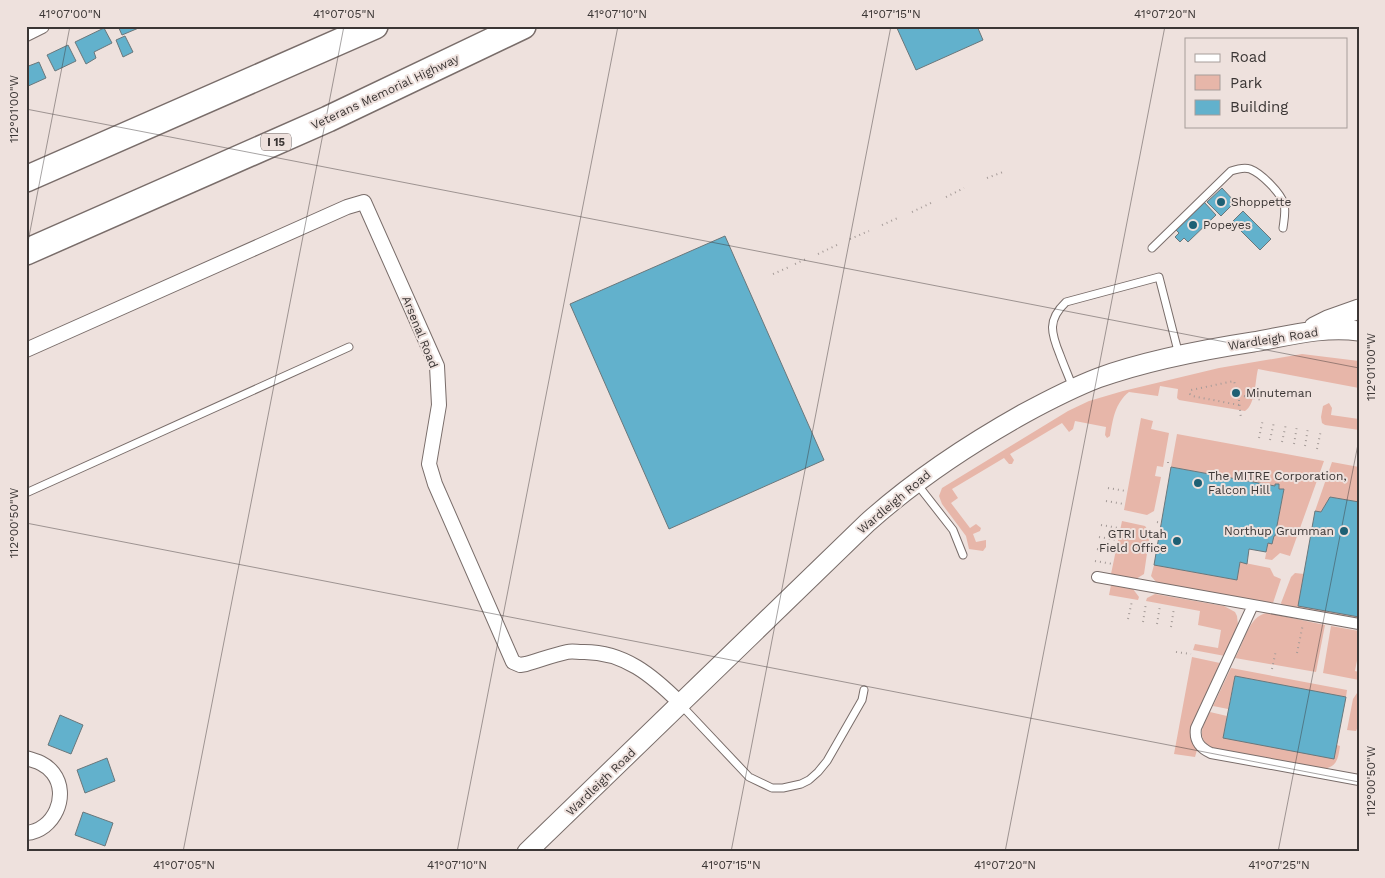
<svg xmlns="http://www.w3.org/2000/svg" width="1385" height="878" viewBox="0 0 1385 878" font-family="'Work Sans',sans-serif">
  <style>
    .green { fill: #e7b6a9 }
    .building { fill: #62b1cc; stroke: #6a777b }
    .lines { fill: none; stroke-linecap: round; stroke-linejoin: round }
    .service-casing { stroke: #796d6a; stroke-width: 9 }
    .pedestrian-casing { stroke: #796d6a; stroke-width: 12 }
    .minor-casing { stroke: #796d6a; stroke-width: 16 }
    .secondary-casing { stroke: #796d6a; stroke-width: 21 }
    .motorway-casing { stroke: #796d6a; stroke-width: 28 }
    .path { stroke: #a59b98; stroke-width: 2; stroke-dasharray: 1 4; stroke-linecap: butt }
    .service { stroke: #fff; stroke-width: 7 }
    .pedestrian { stroke: #fff; stroke-width: 10 }
    .minor { stroke: #fff; stroke-width: 14 }
    .secondary { stroke: #fff; stroke-width: 19 }
    .motorway { stroke: #fff; stroke-width: 25 }
    .ticks { fill: none; stroke: #3b3635; stroke-width: 1; stroke-opacity: 0.45 }
    .poi-dot { fill: #1e6074; stroke: #eee1dd; stroke-width: 2 }
    .labels { text-anchor: middle; dominant-baseline: central; stroke-width: 4; stroke-linejoin: round; paint-order: stroke }
    .shield { fill: #eee1dd; stroke: #716967; stroke-width: 1 }
    .shield-label { font-size: 11px; font-weight: bold; fill: #3b3635 }
    .street-label { font-size: 12px; fill: #3b3635; stroke: #eee1dd }
    .poi-label { font-size: 12px; fill: #3b3635; stroke: #eee1dd; text-anchor: start }
    .neatline { fill: none; stroke: #3b3635; stroke-width: 2 }
    .ticks-label { font-size: 12px; text-anchor: middle; fill: #3b3635 }
  </style>
  <rect width="100%" height="100%" fill="#eee1dd"/>
  <path class="green" d="M 1302,354 L 1359,361 L 1359,388 L 1258,369 C 1255,380 1256,404 1245,411 L 1179,400 L 1177,398 L 1178,389 L 1160,386 L 1158,396 L 1129,392 C 1115,403 1113,419 1110,436 L 1107,438 L 1105,435 L 1106,427 L 1075,421 L 1073,429 L 1069,432 L 1062,423 L 1010,454 L 1014,460 L 1012,464 L 1009,464 L 1004,458 L 952,489 L 958,498 L 951,503 L 970,528 L 976,524 L 981,528 L 980,531 L 973,534 L 976,542 L 986,540 L 986,547 L 983,551 L 969,549 L 966,536 L 942,504 L 939,496 L 942,488 L 1068,411 L 1089,401 L 1123,391 L 1219,368 Z
    M 1329,403 L 1332,408 L 1331,415 L 1359,419 L 1359,430 L 1325,425 L 1322,423 L 1321,417 L 1323,406 Z
    M 1141,418 L 1153,421 L 1151,429 L 1169,433 L 1163,467 L 1157,466 L 1155,476 L 1161,477 L 1154,511 L 1147,515 L 1124,510 Z
    M 1177,434 L 1324,461 L 1290,556 L 1280,553 L 1272,560 L 1265,559 L 1268,543 L 1275,536 L 1284,490 L 1279,489 L 1279,484 L 1275,484 L 1275,486 L 1171,467 Z
    M 1332,462 L 1359,467 L 1359,502 L 1330,497 L 1321,512 L 1315,511 Z
    M 1122,521 L 1145,526 L 1150,533 L 1144,574 L 1136,579 L 1111,574 Z
    M 1240,562 L 1270,568 L 1274,576 L 1281,579 L 1273,603 L 1157,583 L 1151,576 L 1154,565 L 1237,580 Z
    M 1295,573 L 1304,574 L 1299,606 L 1359,617 L 1359,619 L 1282,605 L 1281,603 L 1291,577 Z
    M 1111,585 L 1133,589 L 1139,597 L 1138,600 L 1109,595 Z
    M 1155,594 L 1224,606 L 1235,612 L 1237,616 L 1238,625 L 1225,656 L 1193,650 L 1195,644 L 1218,648 L 1221,630 L 1198,625 L 1200,611 L 1146,601 L 1147,598 Z
    M 1267,613 L 1325,625 L 1316,672 L 1235,658 C 1244,644 1248,616 1267,613 Z
    M 1331,626 L 1359,631 L 1359,650 L 1355,671 L 1359,672 L 1359,680 L 1323,673 Z
    M 1192,657 L 1220,663 L 1192,728 L 1192,742 L 1197,750 L 1195,757 L 1174,754 Z
    M 1231,668 L 1347,690 L 1346,697 L 1235,676 L 1228,709 L 1213,706 Z
    M 1359,690 L 1359,724 L 1356,731 L 1347,730 L 1353,699 Z
    M 1210,712 L 1227,716 L 1223,738 L 1337,745 L 1340,746 C 1338,759 1337,767 1323,769 L 1210,747 C 1196,737 1203,725 1210,712 Z"/>
  <path class="building" d="M 118,26 L 141,26 L 141,27 L 122,35 Z
    M 896,26 L 977,26 L 983,40 L 916,70 Z
    M 104,28 L 112,43 L 94,52 L 96,58 L 86,64 L 75,42 Z
    M 125,36 L 133,52 L 123,57 L 116,40 Z
    M 68,45 L 76,61 L 55,71 L 47,55 Z
    M 39,62 L 46,78 L 26,87 L 26,67 Z
    M 1222,188 L 1235,202 L 1221,216 L 1207,202 Z
    M 1204,202 L 1216,215 L 1188,242 L 1184,238 L 1180,242 L 1175,237 L 1179,233 L 1176,230 Z
    M 1243,211 L 1271,239 L 1260,250 L 1232,222 Z
    M 725,236 L 824,460 L 669,529 L 570,304 Z
    M 1171,467 L 1275,486 L 1275,484 L 1279,484 L 1279,489 L 1284,489 L 1275,536 L 1274,536 L 1272,544 L 1268,543 L 1266,552 L 1249,549 L 1247,564 L 1240,562 L 1237,580 L 1154,565 Z
    M 1330,497 L 1359,502 L 1359,617 L 1298,606 L 1315,511 L 1321,512 Z
    M 1235,676 L 1346,697 L 1334,759 L 1223,738 Z
    M 60,715 L 83,725 L 71,754 L 48,745 Z
    M 107,758 L 115,781 L 85,793 L 77,770 Z
    M 83,812 L 113,823 L 105,846 L 75,835 Z"/>
  <g class="lines">
    <defs>
      <path id="service" d="M 1152,248 L 1231,171 C 1237,169 1244,167 1250,169 C 1261,173 1281,193 1284,204 C 1286,212 1284,220 1283,228
        M 1073,388 C 1069,377 1064,366 1060,355 C 1051,333 1047,320 1066,302 L 1159,277 L 1179,355
        M 917,484 L 953,530 L 963,555
        M 26,493 L 349,347
        M 681,705 L 749,777 L 772,788 L 783,788 L 801,784 L 809,780 L 818,772 L 827,761 L 862,700 L 864,690"/>
      <path id="pedestrian" d="M 1097,577 L 1359,624
        M 1253,605 L 1196,728 C 1194,741 1200,748 1211,753 L 1359,780"/>
      <path id="minor" d="M 26,34 L 42,26
        M 26,350 L 347,207 L 364,202 L 437,366 L 439,405 L 429,464 L 435,484 L 513,662 L 520,665 L 526,664 C 540,660 553,655 567,652 C 572,651 577,652 582,652 C 624,651 653,676 681,704
        M 26,758 C 37,761 46,764 53,773 C 70,795 54,831 26,833"/>
      <path id="secondary" d="M 1314,327 L 1328,320 L 1359,309
        M 527,852 L 867,523 C 916,479 966,446 1023,414 C 1047,401 1072,388 1098,378 C 1148,360 1201,350 1253,342 C 1288,336 1323,326 1359,331"/>
      <path id="motorway" d="M 26,179 L 375,26
        M 26,252 L 328,119 L 523,26"/>
    </defs>
    <use href="#service" class="service-casing"/>
    <use href="#pedestrian" class="pedestrian-casing"/>
    <use href="#minor" class="minor-casing"/>
    <use href="#secondary" class="secondary-casing"/>
    <use href="#motorway" class="motorway-casing"/>
    <path class="path" d="M 987,178 L 1003,172
      M 946,197 L 964,188
      M 912,212 L 931,203
      M 1209,221 L 1218,229
      M 882,225 L 900,217
      M 850,239 L 869,231
      M 818,254 L 837,245
      M 795,264 L 806,259
      M 773,274 L 789,267
      M 1236,388 L 1234,381 L 1191,390 L 1190,394 L 1192,396 L 1239,405
      M 1244,396 L 1262,400
      M 1239,400 L 1241,419
      M 1259,438 L 1263,419
      M 1270,440 L 1274,422
      M 1282,442 L 1286,424
      M 1294,444 L 1297,426
      M 1305,446 L 1308,428
      M 1317,449 L 1321,430
      M 1168,463 L 1168,460
      M 1108,488 L 1126,491
      M 1106,501 L 1124,504
      M 1157,522 L 1162,523
      M 1101,525 L 1119,528
      M 1099,537 L 1117,540
      M 1097,549 L 1115,552
      M 1095,561 L 1113,564
      M 1128,619 L 1132,601
      M 1143,622 L 1146,603
      M 1157,624 L 1160,606
      M 1171,627 L 1174,608
      M 1176,652 L 1191,654
      M 1297,653 L 1303,624
      M 1272,669 L 1276,650"/>
    <use href="#service" class="service"/>
    <use href="#pedestrian" class="pedestrian"/>
    <use href="#minor" class="minor"/>
    <use href="#secondary" class="secondary"/>
    <use href="#motorway" class="motorway"/>
  </g>
  <path class="ticks" d="M 26,109 L 1359,368M 26,252 L 70,26M 26,523 L 1359,782M 183,852 L 344,26M 457,852 L 618,26M 731,852 L 891,26M 1005,852 L 1165,26M 1278,852 L 1359,439"/>
  <g class="poi-dot">
    <circle cx="1221" cy="202" r="5"/>
    <circle cx="1193" cy="225" r="5"/>
    <circle cx="1236" cy="393" r="5"/>
    <circle cx="1198" cy="483" r="5"/>
    <circle cx="1344" cy="531" r="5"/>
    <circle cx="1177" cy="541" r="5"/>
  </g>
  <g class="labels">
    <rect class="shield" x="261" y="133.5" width="30" height="17" rx="4"/>
    <g class="shield-label">
      <text x="276" y="142">I 15</text>
    </g>
    <g class="street-label">
      <text transform="translate(385 92) rotate(-25)">Veterans Memorial Highway</text>
      <text transform="translate(420 332) rotate(68)">Arsenal Road</text>
      <text transform="translate(1273 339) rotate(-9)">Wardleigh Road</text>
      <text transform="translate(894 502) rotate(-40)">Wardleigh Road</text>
      <text transform="translate(601 782) rotate(-44)">Wardleigh Road</text>
    </g>
    <g class="poi-label">
      <text x="1231" y="202">Shoppette</text>
      <text x="1203" y="225">Popeyes</text>
      <text x="1246" y="393">Minuteman</text>
      <text x="1208" y="476">The MITRE Corporation,<tspan x="1208" dy="14">Falcon Hill</tspan></text>
      <text x="1334" y="531" text-anchor="end">Northup Grumman</text>
      <text x="1167" y="534" text-anchor="end">GTRI Utah<tspan x="1167" dy="14">Field Office</tspan></text>
    </g>
  </g>
  <rect width="1385" height="878" fill="none" stroke="#eee1dd" stroke-width="55"/>
  <rect x="1185" y="38" width="162" height="90" fill="#eee1dd" stroke="#a69d9a"/>
  <rect x="1195" y="54" width="25" height="8" fill="#ffffff" stroke="#a69d9a"/>
  <text x="1230" y="62" font-size="15" fill="#3b3635">Road</text>
  <rect x="1195" y="75" width="25" height="15" fill="#e7b6a9" stroke="#a69d9a"/>
  <text x="1230" y="88" font-size="15" fill="#3b3635">Park</text>
  <rect x="1195" y="100" width="25" height="15" fill="#62b1cc" stroke="#a69d9a"/>
  <text x="1230" y="112" font-size="15" fill="#3b3635">Building</text>
  <rect x="28" y="28" width="1330" height="822" class="neatline"/>
  <g class="ticks-label">
    <text x="70" y="18">41°07'00"N</text>
    <text x="344" y="18">41°07'05"N</text>
    <text x="617" y="18">41°07'10"N</text>
    <text x="891" y="18">41°07'15"N</text>
    <text x="1165" y="18">41°07'20"N</text>
    <text transform="translate(14 109) rotate(-90)" y="4">112°01'00"W</text>
    <text transform="translate(1371 367) rotate(-90)" y="4">112°01'00"W</text>
    <text transform="translate(14 523) rotate(-90)" y="4">112°00'50"W</text>
    <text transform="translate(1371 781) rotate(-90)" y="4">112°00'50"W</text>
    <text x="184" y="869">41°07'05"N</text>
    <text x="457" y="869">41°07'10"N</text>
    <text x="731" y="869">41°07'15"N</text>
    <text x="1005" y="869">41°07'20"N</text>
    <text x="1279" y="869">41°07'25"N</text>
  </g>
</svg>
